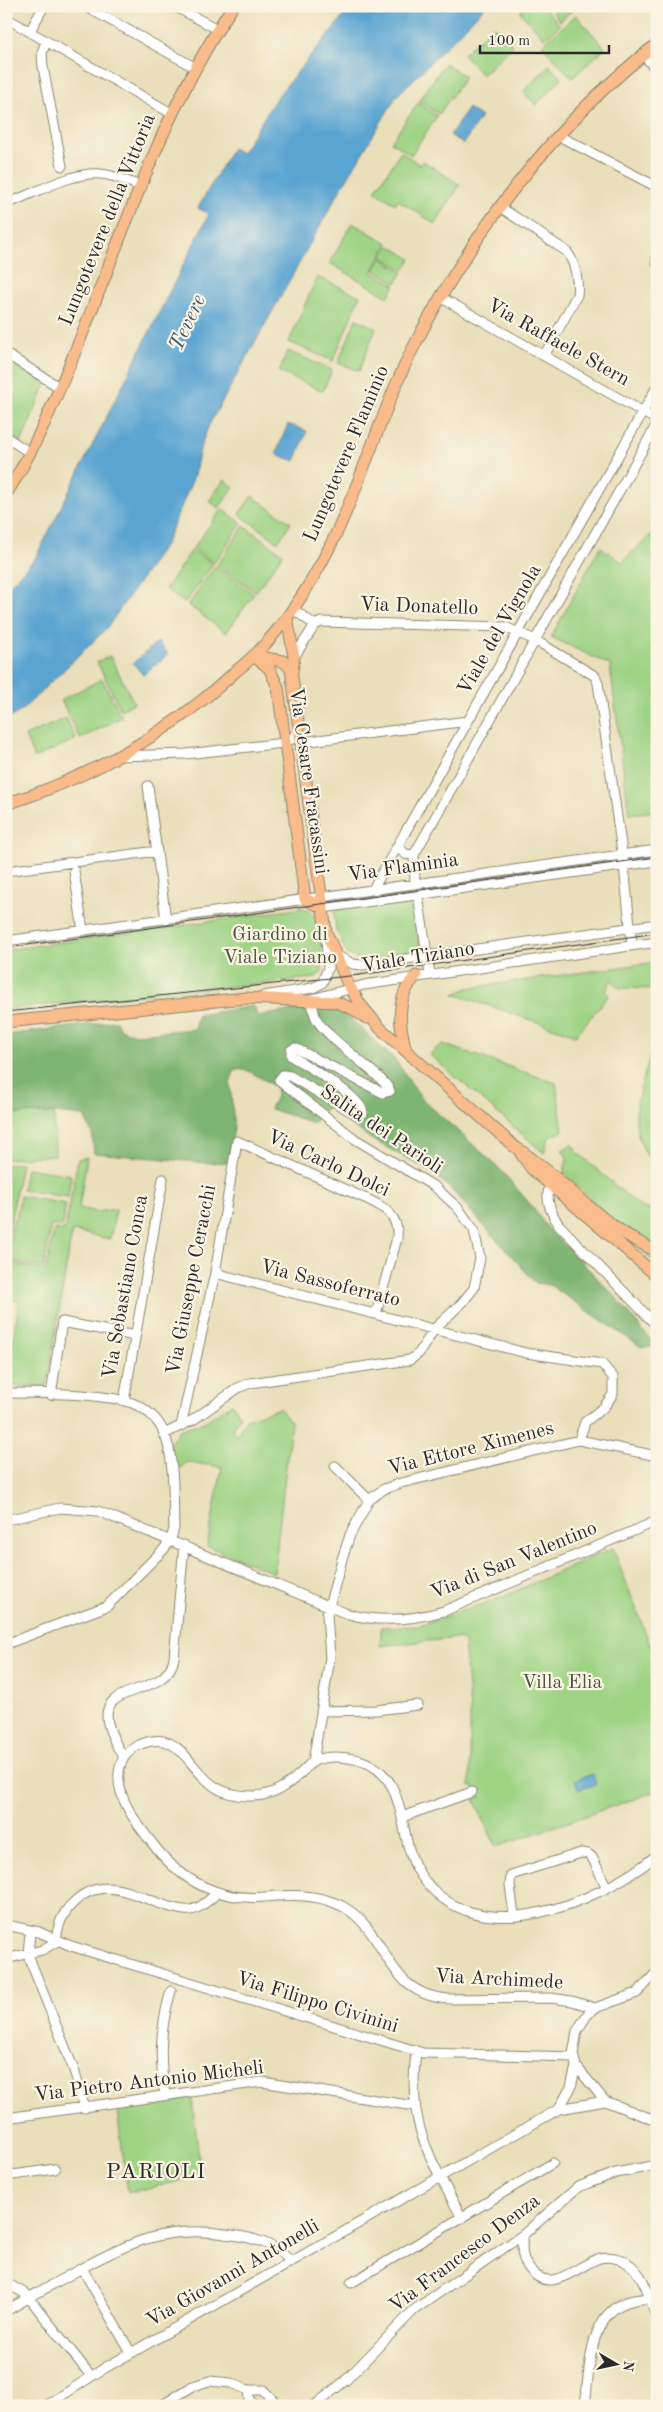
<svg xmlns="http://www.w3.org/2000/svg" width="663" height="2412" viewBox="0 0 663 2412" font-family="'Old Standard TT',serif">
  <style>
    .green { fill: #9ed384; stroke: #647f58 }
    .forest { fill: #7eb572; stroke: #54704e }
    .water { fill: #5aa4d2; stroke: #42687e }
    .lines { fill: none; stroke-linecap: round; stroke-linejoin: round }
    .minor-casing { stroke: #8a8572; stroke-width: 11 }
    .major-casing { stroke: #8a8572; stroke-width: 13 }
    .minor { stroke: #fff; stroke-width: 9 }
    .major { stroke: #f9bc8a; stroke-width: 11 }
    .tram { stroke: #2b2b2b; stroke-width: 1 }
    .labels { text-anchor: middle; dominant-baseline: central; stroke-width: 4.5; stroke-linejoin: round; paint-order: stroke }
    .street-label { font-size: 20px; fill: #2b2b2b; stroke: #fcf5e5 }
    .park-label { font-size: 20px; fill: #485541; stroke: #fcf5e5 }
    .water-label { font-size: 21px; font-style: italic; fill: #3e5b6e; stroke: #fcf5e5 }
    .quarter-label { font-size: 22px; letter-spacing: 1px; fill: #2b2b2b; stroke: #fcf5e5 }
  </style>
  <rect width="100%" height="100%" fill="#fcf5e5"/>
  <filter id="ink" filterUnits="userSpaceOnUse"><feTurbulence type="fractalNoise" baseFrequency=".02" numOctaves="2"/><feDisplacementMap in="SourceGraphic" scale="10" xChannelSelector="R" yChannelSelector="G"/><feConvolveMatrix kernelMatrix="1 2 1 2 8 2 1 2 1" color-interpolation-filters="sRGB"/></filter>
  <filter id="wash" filterUnits="userSpaceOnUse"><feTurbulence type="fractalNoise" baseFrequency=".0096" numOctaves="4" result="noise"/><feDisplacementMap in="SourceGraphic" scale="20" xChannelSelector="R" yChannelSelector="G"/><feGaussianBlur stdDeviation="1.12" result="paint"/><feColorMatrix in="noise" values="0 0 0 0 0 0 0 0 0 0 0 0 0 0 0 0 0 1.4 0 .05"/><feComposite in="paint" operator="in"/></filter>
  <g filter="url(#wash)">
    <rect width="100%" height="100%" fill="#eadfba"/>
    <path class="green" d="M 526,6 L 543,6 L 560,25 L 545,39 L 520,12 Z
      M 557,6 L 577,6 L 560,21 L 552,11 Z
      M 576,15 L 605,48 L 572,78 L 542,45 Z
      M 494,26 L 513,46 L 482,75 L 463,54 Z
      M 445,63 L 465,77 L 439,114 L 419,101 Z
      M 549,65 L 562,78 L 536,105 L 523,92 Z
      M 418,103 L 437,116 L 411,155 L 391,142 Z
      M 401,152 L 420,165 L 423,161 L 460,185 L 435,224 L 398,200 L 395,204 L 375,191 Z
      M 352,223 L 388,243 L 372,272 L 395,285 L 388,297 L 330,263 Z
      M 389,245 L 411,259 L 404,270 L 382,257 Z
      M 381,258 L 403,272 L 396,283 L 374,270 Z
      M 317,277 L 360,296 L 333,361 L 289,342 Z
      M 356,319 L 376,328 L 359,371 L 338,363 Z
      M 288,351 L 332,370 L 323,391 L 279,372 Z
      M 6,356 L 46,384 L 21,443 L 6,432 Z
      M 224,480 L 234,487 L 219,508 L 209,501 Z
      M 252,496 L 291,523 L 278,542 L 239,514 Z
      M 222,509 L 242,523 L 214,563 L 193,548 Z
      M 244,526 L 283,554 L 256,592 L 217,565 Z
      M 657,533 L 657,811 L 629,814 L 610,665 L 551,637 L 600,547 L 622,562 L 651,535 Z
      M 192,550 L 213,564 L 185,603 L 165,589 Z
      M 215,566 L 254,594 L 226,633 L 188,605 Z
      M 110,656 L 134,703 L 121,710 L 97,662 Z
      M 102,679 L 122,717 L 80,739 L 61,700 Z
      M 66,718 L 76,739 L 34,758 L 25,736 Z
      M 413,900 L 421,954 L 361,960 L 347,954 L 336,930 L 334,911 Z
      M 303,908 L 313,912 L 321,945 L 322,972 L 315,978 L 6,1009 L 6,950 Z
      M 657,962 L 657,989 L 619,988 L 611,980 L 606,992 L 609,995 L 576,1035 L 454,994 L 468,988 Z
      M 657,1043 L 657,1168 C 630,1138 633,1112 644,1076 C 647,1065 650,1053 657,1043 Z
      M 443,1044 L 556,1083 L 563,1131 L 549,1137 L 544,1153 L 429,1054 Z
      M 54,1113 L 55,1155 L 6,1159 L 6,1114 Z
      M 572,1144 L 577,1152 L 640,1207 L 657,1211 L 657,1265 L 564,1173 L 567,1157 L 562,1150 Z
      M 87,1157 L 79,1208 L 97,1212 L 116,1209 L 110,1239 L 72,1231 L 47,1386 L 6,1386 L 19,1301 L 6,1299 L 7,1263 L 46,1270 L 54,1229 L 65,1230 L 78,1159 Z
      M 21,1163 L 6,1249 L 6,1165 Z
      M 26,1168 L 71,1175 L 68,1197 L 22,1190 Z
      M 20,1196 L 66,1204 L 62,1227 L 51,1225 L 44,1267 L 7,1261 L 14,1219 L 16,1219 Z
      M 232,1404 L 240,1416 L 232,1431 L 237,1435 L 246,1419 L 279,1408 L 291,1422 L 274,1573 L 207,1546 L 222,1467 L 187,1462 L 179,1469 L 173,1468 L 170,1443 L 179,1430 L 204,1422 Z
      M 613,1548 L 657,1663 L 657,1791 L 496,1847 L 474,1799 L 477,1797 L 473,1786 L 470,1787 L 470,1711 L 464,1641 L 457,1638 L 380,1646 L 381,1627 L 417,1626 L 500,1598 Z
      M 192,2097 L 201,2176 L 128,2193 L 117,2110 Z"/>
    <path class="forest" d="M 254,1006 L 257,1016 L 316,1007 L 340,1009 L 396,1061 L 423,1100 L 499,1168 L 530,1204 L 547,1227 L 616,1297 L 656,1347 L 641,1347 L 550,1285 L 536,1283 L 448,1186 L 429,1171 L 371,1139 L 327,1107 L 313,1123 L 270,1109 L 277,1094 L 276,1087 L 249,1071 L 235,1069 L 230,1083 L 234,1126 L 229,1162 L 209,1163 L 94,1153 L 92,1133 L 84,1116 L 54,1113 L 6,1114 L 6,1035 L 116,1021 L 120,1029 L 135,1034 L 195,1029 L 197,1015 Z"/>
    <path class="water" d="M 352,6 L 486,6 L 396,97 L 335,199 L 209,425 L 201,445 L 194,476 L 166,543 L 106,629 L 21,711 L 6,720 L 6,589 L 36,557 L 209,214 L 198,208 L 232,148 L 242,153 L 276,98 Z
      M 468,108 L 481,117 L 463,144 L 450,135 Z
      M 288,424 L 307,431 L 295,461 L 276,454 Z
      M 158,642 L 168,654 L 143,675 L 133,663 Z
      M 593,1774 L 596,1784 L 578,1790 L 575,1780 Z"/>
  </g>
  <g filter="url(#ink)">
    <g class="lines">
      <defs>
        <path id="minor" d="M 85,6 L 194,67
          M 174,6 L 217,29
          M 6,18 L 171,113
          M 30,31 L 44,6
          M 46,41 L 42,53 L 43,67 L 62,166
          M 643,54 L 657,71
          M 559,136 L 657,187
          M 6,204 C 33,194 73,171 101,174 C 115,175 129,182 142,187
          M 500,207 L 566,251 C 575,261 579,282 577,295 L 544,356
          M 657,253 L 657,263
          M 442,298 L 657,420
          M 6,354 L 59,387
          M 6,437 L 30,453
          M 293,609 L 315,625
          M 315,625 L 321,622 L 505,627 L 535,640 L 595,676 L 598,683 L 624,866 L 632,945
          M 294,657 L 315,625
          M 302,742 L 468,721
          M 119,756 L 186,754 L 284,743 L 292,739 L 300,727
          M 148,786 L 166,920
          M 398,846 L 405,854 L 414,855
          M 6,871 L 157,851
          M 74,871 L 83,931
          M 415,884 L 414,855 L 657,424
          M 373,889 L 657,387
          M 418,895 L 430,974
          M 323,908 L 657,861
          M 6,941 L 657,850
          M 336,955 L 353,964 L 362,965 L 657,924
          M 264,996 L 313,988 L 322,983 L 328,968 L 326,938
          M 553,1182 C 542,1195 551,1213 559,1225 L 657,1326
          M 215,1273 L 526,1353 L 602,1364 L 613,1377 L 613,1394 L 604,1407 L 585,1422 L 579,1440
          M 6,1393 C 39,1393 102,1393 132,1403 C 146,1408 158,1419 164,1433 C 175,1458 173,1500 174,1528 L 171,1540 L 164,1549 L 107,1606 L 6,1644
          M 51,1395 L 62,1322 L 135,1336
          M 124,1401 L 163,1179
          M 181,1426 L 215,1273 L 237,1141 L 369,1200 C 386,1208 399,1217 397,1238 L 376,1314
          M 164,1434 L 193,1420 L 238,1388 L 250,1383 L 410,1360 L 419,1353 L 435,1328 L 462,1303 L 474,1288 L 480,1258 L 474,1230 L 458,1208 L 435,1187 L 355,1139 L 279,1080 L 283,1075 L 290,1076 L 357,1115 L 363,1113 C 362,1096 306,1066 291,1056 L 291,1050 L 295,1048 L 383,1093 L 390,1091 C 388,1079 325,1038 316,1018 C 313,1012 313,1006 312,999 L 364,985 L 657,942
          M 335,1466 L 369,1500
          M 6,1520 L 60,1508 L 98,1511 L 345,1613 C 377,1623 412,1620 444,1611 L 657,1521
          M 322,1711 L 376,1710 L 418,1705
          M 124,1757 C 117,1749 114,1740 110,1730 C 91,1679 167,1701 174,1658 L 184,1545
          M 313,1762 L 330,1658 L 327,1614 L 342,1559 L 350,1535 L 369,1500 L 384,1489 L 401,1483 L 579,1440 L 657,1456
          M 402,1817 L 472,1792
          M 514,1915 L 510,1885 L 511,1875 L 581,1853 L 588,1854 L 592,1857 L 607,1888
          M 6,1925 L 39,1932 L 71,1946 L 423,2053 L 574,2057
          M 30,1932 L 28,1955 L 74,2070 L 85,2108
          M 56,1942 C 57,1927 62,1914 72,1904 C 107,1867 147,1906 184,1910 C 197,1912 208,1901 217,1893
          M 6,1959 L 42,1950 L 56,1942
          M 657,1972 L 637,1993 L 595,2008 L 587,2015 L 577,2031 L 573,2054 L 576,2066 L 605,2101 L 657,2121
          M 595,2008 L 572,2001 L 551,1998 L 448,1999 C 382,1993 390,1932 342,1906 C 316,1893 292,1895 264,1897 C 221,1901 183,1882 156,1848 C 141,1829 116,1800 119,1773 C 120,1761 126,1752 137,1746 C 179,1725 187,1768 214,1786 C 225,1794 239,1796 252,1796 C 273,1796 287,1786 302,1772 C 305,1769 310,1763 314,1761 C 327,1755 346,1757 359,1760 C 412,1776 395,1837 420,1874 C 473,1955 598,1904 657,1855
          M 416,2052 C 407,2126 429,2155 462,2218
          M 165,2095 C 159,2058 160,2027 171,1991
          M 559,2109 L 571,2087 L 576,2066
          M 6,2118 L 262,2082 L 414,2106
          M 6,2176 L 55,2169
          M 524,2234 C 521,2245 521,2257 528,2267 C 550,2298 577,2265 600,2258 C 608,2256 619,2258 626,2262 C 645,2273 650,2300 657,2319
          M 82,2268 L 131,2353
          M 6,2283 L 26,2294 L 91,2376
          M 351,2283 L 553,2163
          M 6,2311 C 28,2298 51,2285 73,2273 C 128,2242 168,2224 232,2235 C 255,2238 275,2244 290,2261
          M 248,2390 L 249,2399 L 254,2406
          M 46,2406 L 103,2369 L 559,2109 L 605,2101
          M 161,2406 L 193,2386 L 209,2381 L 231,2383 L 248,2390 L 263,2390 L 279,2406
          M 314,2406 L 346,2380 L 414,2310 L 524,2234 L 578,2187 L 616,2173 L 657,2165
          M 585,2406 C 591,2357 588,2293 657,2299"/>
        <path id="major" d="M 6,494 C 36,448 56,397 77,347 C 124,231 163,110 233,6
          M 287,617 L 294,657 L 292,672
          M 254,656 L 283,661 L 291,669 L 326,932 L 347,982 L 360,1004 L 380,1028 L 515,1147 C 564,1178 602,1228 657,1251
          M 255,657 L 269,668 L 278,687 L 305,899 L 323,908
          M 6,804 C 91,777 169,733 234,673 C 246,663 258,653 268,641 C 295,610 317,574 335,536 C 363,477 381,414 410,354 C 468,238 554,123 657,44
          M 6,1022 L 246,998 L 336,1002 L 353,1009 L 366,1018
          M 406,1050 C 399,1025 395,997 416,976
          M 521,1154 L 532,1169 L 657,1276"/>
      </defs>
      <use href="#minor" class="minor-casing"/>
      <use href="#major" class="major-casing"/>
      <use href="#minor" class="minor"/>
      <use href="#major" class="major"/>
      <path class="tram" d="M 6,948 L 657,857
        M 6,1012 L 359,975 L 657,933"/>
    </g>
  </g>
  <g class="labels">
    <g class="street-label">
      <text transform="translate(108 220) rotate(-68)">Lungotevere della Vittoria</text>
      <text transform="translate(558 343) rotate(29)">Via Raffaele Stern</text>
      <text transform="translate(347 454) rotate(-67)">Lungotevere Flaminio</text>
      <text transform="translate(419 607) rotate(2)">Via Donatello</text>
      <text transform="translate(500 630) rotate(-60)">Viale del Vignola</text>
      <text transform="translate(308 781) rotate(82)">Via Cesare Fracassini</text>
      <text transform="translate(403 868) rotate(-8)">Via Flaminia</text>
      <text transform="translate(418 958) rotate(-9)">Viale Tiziano</text>
      <text transform="translate(381 1130) rotate(34)">Salita dei Parioli</text>
      <text transform="translate(328 1164) rotate(25)">Via Carlo Dolci</text>
      <text transform="translate(192 1280) rotate(-79)">Via Giuseppe Ceracchi</text>
      <text transform="translate(330 1284) rotate(14)">Via Sassoferrato</text>
      <text transform="translate(126 1287) rotate(-80)">Via Sebastiano Conca</text>
      <text transform="translate(471 1449) rotate(-14)">Via Ettore Ximenes</text>
      <text transform="translate(514 1561) rotate(-22)">Via di San Valentino</text>
      <text transform="translate(499 1980) rotate(3)">Via Archimede</text>
      <text transform="translate(317 2003) rotate(17)">Via Filippo Civinini</text>
      <text transform="translate(149 2082) rotate(-7)">Via Pietro Antonio Micheli</text>
      <text transform="translate(465 2254) rotate(-37)">Via Francesco Denza</text>
      <text transform="translate(233 2274) rotate(-30)">Via Giovanni Antonelli</text>
    </g>
    <g class="park-label">
      <text x="280" y="935">Giardino di<tspan x="280" dy="23">Viale Tiziano</tspan></text>
      <text x="562" y="1683">Villa Elia</text>
    </g>
    <g class="water-label">
      <text transform="translate(188 323) rotate(-65)">Tevere</text>
    </g>
    <g class="quarter-label">
      <text x="156" y="2172">PARIOLI</text>
    </g>
  </g>
  <rect width="663" height="2412" fill="none" stroke="#fcf5e5" stroke-width="25"/>
  <g transform="translate(616 2364) rotate(99)" stroke="#fcf5e5" stroke-width="4" paint-order="stroke">
  <path d="M0-4L9 19L0 12L-9 19Z" fill="#2b2b2b"/>
  <text y="-8" font-size="14" font-weight="bold" text-anchor="middle" fill="#2b2b2b">N</text>
  </g>
  <path d="M480 45v8h129v-8" fill="none" stroke="#2b2b2b" stroke-width="2.5"/>
  <text x="488" y="45" font-size="15" fill="#2b2b2b" stroke="#fcf5e5" stroke-width="4" paint-order="stroke">100 m</text>
</svg>
